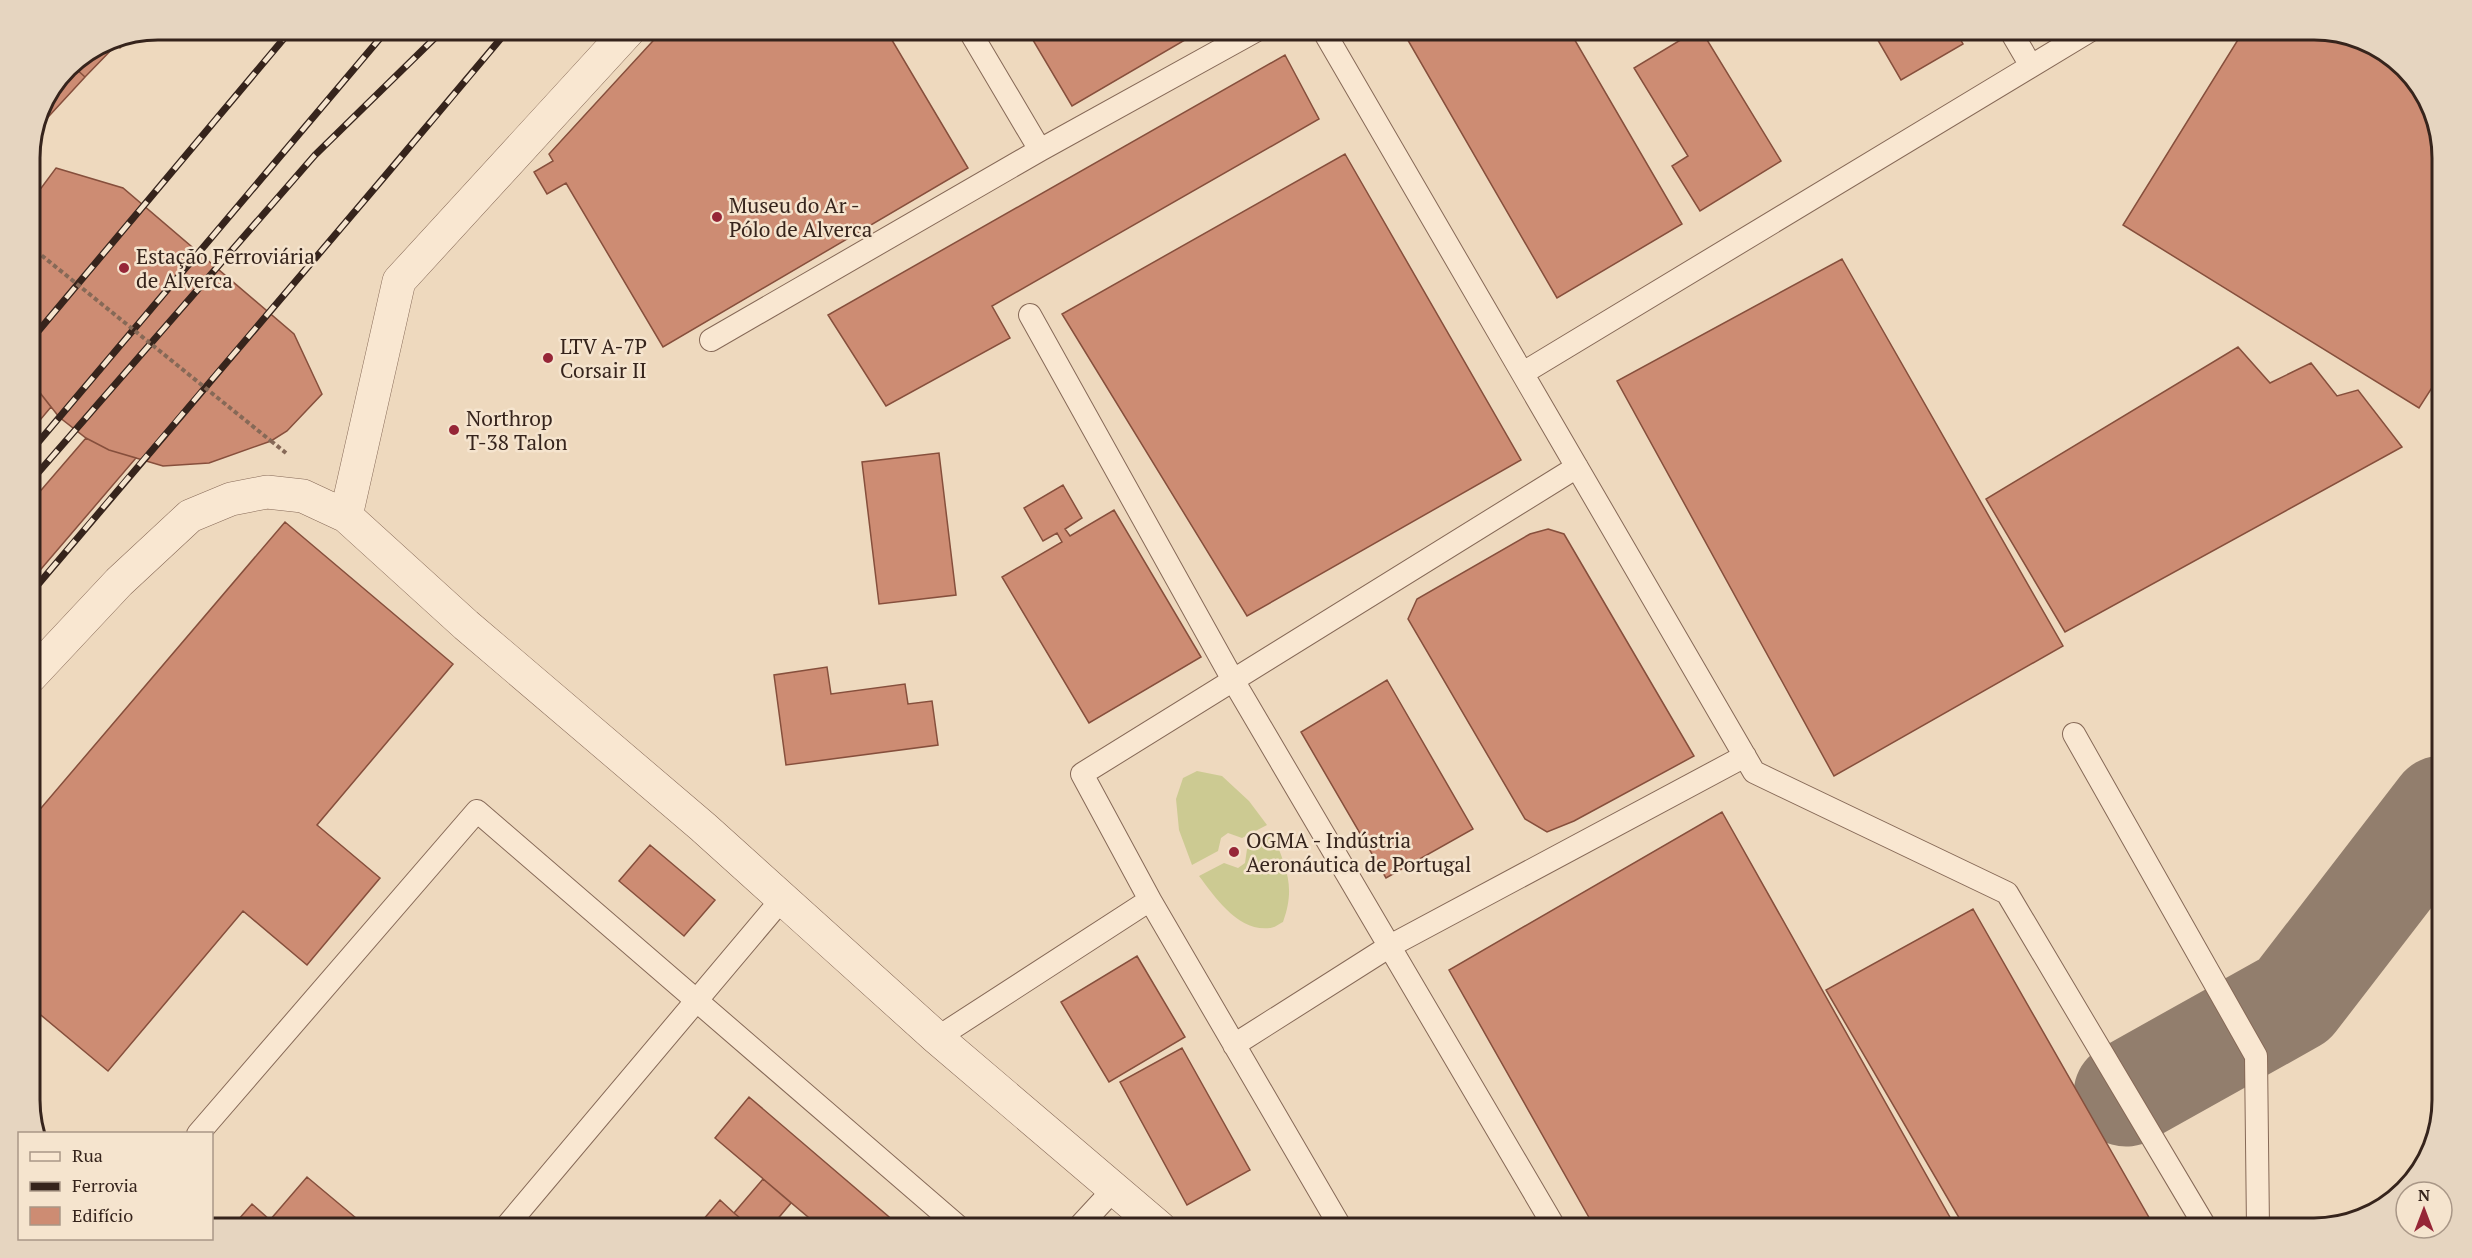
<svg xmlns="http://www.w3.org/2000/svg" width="2472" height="1258" viewBox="0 0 2472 1258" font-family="'PT Serif',serif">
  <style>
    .grass { fill: #ccca92 }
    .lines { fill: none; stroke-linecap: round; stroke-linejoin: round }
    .taxiway { stroke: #927e6d; stroke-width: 105 }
    .building { fill: #cd8c73; stroke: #864f3c; stroke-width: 1.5 }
    .lane-casing { stroke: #866957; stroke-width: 24 }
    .street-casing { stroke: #866957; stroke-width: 34 }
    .path { stroke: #866957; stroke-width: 4; stroke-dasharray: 4.5 3; stroke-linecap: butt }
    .lane { stroke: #f9e7d1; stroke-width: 22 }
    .street { stroke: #f9e7d1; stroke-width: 33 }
    .rail-casing { stroke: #36241c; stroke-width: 7 }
    .rail { stroke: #f5e4ce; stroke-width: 4.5; stroke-dasharray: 14; stroke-linecap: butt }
    .path-bridge { stroke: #866957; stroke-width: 4; stroke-dasharray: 4.5 3; stroke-linecap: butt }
    .poi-dot { fill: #962637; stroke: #f5e4ce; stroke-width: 2 }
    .labels { text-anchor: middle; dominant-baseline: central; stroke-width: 5; stroke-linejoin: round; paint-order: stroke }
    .poi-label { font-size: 21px; fill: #36241c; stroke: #f5e4ce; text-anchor: start }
    .rim { fill: none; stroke: #36241c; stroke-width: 3 }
  </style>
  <rect width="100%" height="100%" fill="#eed9be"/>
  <path class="grass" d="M 1197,771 L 1222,776 L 1249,801 L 1267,825 L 1242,838 L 1228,833 L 1221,838 L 1218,851 L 1192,865 L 1179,830 L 1176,799 L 1183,778 Z
    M 1273,834 C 1286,868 1296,886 1283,922 C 1279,924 1274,928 1270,928 C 1238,932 1215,897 1199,876 L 1224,863 L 1238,868 L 1245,863 L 1247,849 Z"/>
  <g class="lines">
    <path class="taxiway" d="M 2126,1094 L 2294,1000 L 2442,808"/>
  </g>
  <path class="building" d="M 663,30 L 886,30 L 968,168 L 663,347 L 566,183 L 547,194 L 534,172 L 553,161 L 549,154 Z
    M 1027,30 L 1202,30 L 1072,106 Z
    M 1402,30 L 1569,30 L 1682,224 L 1557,298 Z
    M 1697,30 L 1701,30 L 1781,161 L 1700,211 L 1672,166 L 1688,156 L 1634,68 Z
    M 1872,30 L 1955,30 L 1963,44 L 1901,80 Z
    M 2244,30 L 2314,30 L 2371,43 L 2421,87 L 2442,150 L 2442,372 L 2419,408 L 2123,225 Z
    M 131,35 L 120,48 L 111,39 Z
    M 111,39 L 117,44 L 85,77 L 72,65 Z
    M 1285,55 L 1319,119 L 992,306 L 1010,338 L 886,406 L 828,315 Z
    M 72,65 L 85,77 L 39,127 L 37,125 L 43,102 Z
    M 1345,154 L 1521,460 L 1247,616 L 1062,314 Z
    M 56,168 L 123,188 L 294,334 L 322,394 L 287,431 L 271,441 L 209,463 L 163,466 L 109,450 L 86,438 L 59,417 L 30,380 L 30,203 Z
    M 1842,259 L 2063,646 L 1834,776 L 1617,381 Z
    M 2238,347 L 2270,383 L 2311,363 L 2337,396 L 2358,390 L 2402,447 L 2065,632 L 1986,499 Z
    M 30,380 L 51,407 L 30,432 Z
    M 86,438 L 109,450 L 136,458 L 30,582 L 30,503 Z
    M 939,453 L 956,595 L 879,604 L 862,462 Z
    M 1063,485 L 1082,518 L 1065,529 L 1070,536 L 1114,510 L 1201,657 L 1089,723 L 1002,577 L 1062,542 L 1057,533 L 1043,541 L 1024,508 Z
    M 285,522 L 453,664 L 317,825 L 380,878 L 307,965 L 243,911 L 108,1071 L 30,1006 L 30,821 Z
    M 1548,529 L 1564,534 L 1694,756 L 1574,821 L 1547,832 L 1525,819 L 1408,619 L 1417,599 L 1530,534 Z
    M 827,667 L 831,694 L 905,684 L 908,704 L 932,701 L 938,745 L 786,765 L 774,675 Z
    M 1387,680 L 1473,829 L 1386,878 L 1301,732 Z
    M 1722,812 L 1956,1228 L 1595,1228 L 1449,970 Z
    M 650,845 L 715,900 L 684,936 L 619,881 Z
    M 1973,909 L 2155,1228 L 1965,1228 L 1826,990 Z
    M 1137,956 L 1185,1037 L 1109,1082 L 1061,1002 Z
    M 1182,1048 L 1250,1170 L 1187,1205 L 1120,1082 Z
    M 749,1097 L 902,1228 L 821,1228 L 715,1138 Z
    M 307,1177 L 356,1218 L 347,1228 L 279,1228 L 270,1220 Z
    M 763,1179 L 791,1203 L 770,1228 L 752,1228 L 734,1213 Z
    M 720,1200 L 734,1213 L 752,1228 L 696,1228 Z
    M 252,1204 L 279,1228 L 231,1228 Z"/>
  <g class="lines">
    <defs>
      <path id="lane" d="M 969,30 L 1040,150
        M 1323,30 L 1754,772 L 2007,893 L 2206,1228
        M 2010,30 L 2031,66
        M 1030,315 L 1233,680 L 1555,1228
        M 711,340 L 1040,150 L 1257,30
        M 1523,373 L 2091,30
        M 2074,734 L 2256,1056 L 2258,1228
        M 1150,900 L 1082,774 L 1577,467
        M 937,1038 L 1150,900 L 1341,1228
        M 1234,1045 L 1390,946 L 1745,756
        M 198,1134 L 477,811 L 960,1228
        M 505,1228 L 782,899
        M 1078,1228 L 1115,1188"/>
      <path id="street" d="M 346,516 L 399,281 L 629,30
        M 30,677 L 119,582 L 190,516 L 231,499 L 267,492 L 303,496 L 346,516 L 466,625 L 703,827 L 937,1038 L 1160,1228"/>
    </defs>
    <use href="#lane" class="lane-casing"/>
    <use href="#street" class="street-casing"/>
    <path class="path" d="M 271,441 L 286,453"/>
    <use href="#lane" class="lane"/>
    <use href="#street" class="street"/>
    <defs>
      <path id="rail" d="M 30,341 L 291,30
        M 30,452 L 387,30
        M 30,482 L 315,155 L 443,30
        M 30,594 C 189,405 350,219 508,30"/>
    </defs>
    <use href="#rail" class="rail-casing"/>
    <use href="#rail" class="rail"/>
    <path class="path-bridge" d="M 30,246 L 271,441"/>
  </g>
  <g class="poi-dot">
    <circle cx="717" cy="217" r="6"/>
    <circle cx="124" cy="268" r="6"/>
    <circle cx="548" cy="358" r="6"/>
    <circle cx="454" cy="430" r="6"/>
    <circle cx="1234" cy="852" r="6"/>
  </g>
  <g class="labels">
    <g class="poi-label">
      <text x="729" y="205">Museu do Ar -<tspan x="729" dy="24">Pólo de Alverca</tspan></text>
      <text x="136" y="256">Estação Ferroviária<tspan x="136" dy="24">de Alverca</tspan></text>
      <text x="560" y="346">LTV A-7P<tspan x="560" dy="24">Corsair II</tspan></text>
      <text x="466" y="418">Northrop<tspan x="466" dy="24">T-38 Talon</tspan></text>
      <text x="1246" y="840">OGMA - Indústria<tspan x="1246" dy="24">Aeronáutica de Portugal</tspan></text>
    </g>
  </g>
  <path d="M0 0H2472V1258H0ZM158 40H2314A118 118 0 0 1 2432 158V1100A118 118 0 0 1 2314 1218H158A118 118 0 0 1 40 1100V158A118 118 0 0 1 158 40Z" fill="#e6d5c0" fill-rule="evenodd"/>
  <path class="rim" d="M158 40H2314A118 118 0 0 1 2432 158V1100A118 118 0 0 1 2314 1218H158A118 118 0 0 1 40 1100V158A118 118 0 0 1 158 40Z"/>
  <rect x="18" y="1132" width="195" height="108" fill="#f5e4ce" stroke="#a99787" stroke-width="1.5"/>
  <rect x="30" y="1152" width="30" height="9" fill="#f9e7d1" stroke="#a99787" stroke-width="1.5"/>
  <text x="72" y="1162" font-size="18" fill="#36241c">Rua</text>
  <rect x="30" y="1182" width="30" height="9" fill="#36241c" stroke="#a99787" stroke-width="1.5"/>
  <text x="72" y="1192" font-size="18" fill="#36241c">Ferrovia</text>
  <rect x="30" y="1207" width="30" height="18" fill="#cd8c73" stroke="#a99787" stroke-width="1.5"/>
  <text x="72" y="1222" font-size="18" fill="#36241c">Edifício</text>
  <g transform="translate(2424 1210)"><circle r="28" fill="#f5e4ce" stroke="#a99787" stroke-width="1.5"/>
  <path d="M0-4.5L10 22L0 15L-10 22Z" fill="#962637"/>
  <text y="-9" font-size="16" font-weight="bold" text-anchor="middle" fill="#36241c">N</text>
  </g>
</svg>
